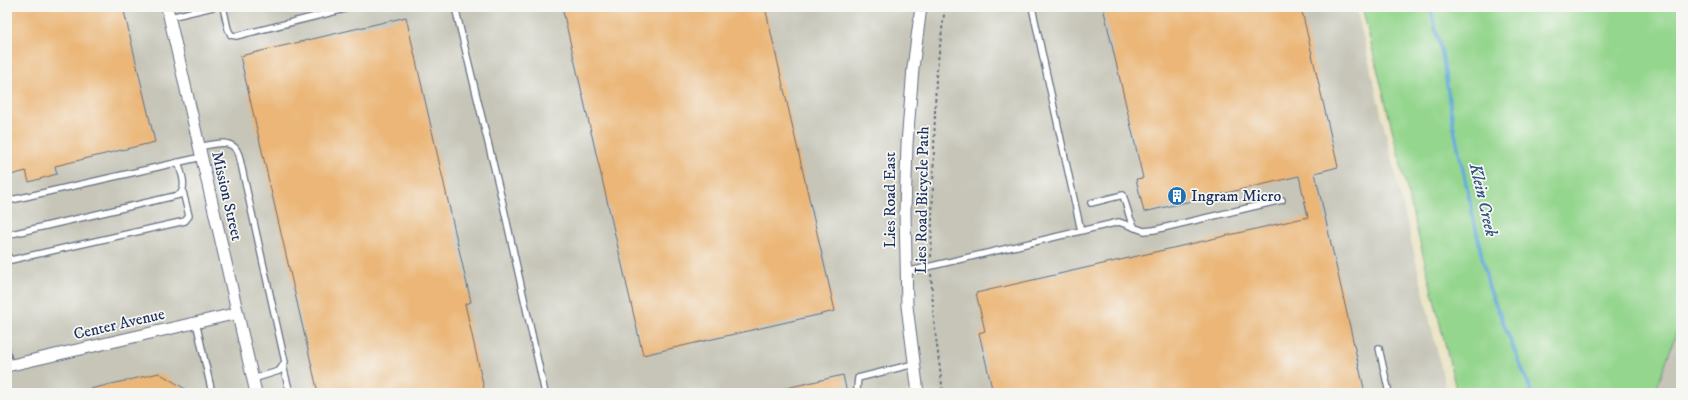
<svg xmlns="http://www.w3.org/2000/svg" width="1688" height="400" viewBox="0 0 1688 400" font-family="'IM FELL DW Pica',serif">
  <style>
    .industrial { fill: #c6c5b8 }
    .green { fill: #94d68e; stroke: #588276 }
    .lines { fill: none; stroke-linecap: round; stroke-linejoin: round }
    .stream { stroke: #67aadc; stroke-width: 3.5 }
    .building { fill: #ebb677 }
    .lane-casing { stroke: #636e81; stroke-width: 8 }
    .street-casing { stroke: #636e81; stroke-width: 13 }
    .path { stroke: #636e81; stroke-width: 2; stroke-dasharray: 3 3; stroke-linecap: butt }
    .lane { stroke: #fff; stroke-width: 5.5 }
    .street { stroke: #fff; stroke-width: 11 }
    .labels { text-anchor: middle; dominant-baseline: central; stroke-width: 3.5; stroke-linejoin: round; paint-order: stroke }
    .street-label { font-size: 16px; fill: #1b2f5e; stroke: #f6f6f2 }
    .poi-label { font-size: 16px; fill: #1b2f5e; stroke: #f6f6f2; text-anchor: start }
    .water-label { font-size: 17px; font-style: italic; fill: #325484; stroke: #f6f6f2 }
  </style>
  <rect width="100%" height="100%" fill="#f6f6f2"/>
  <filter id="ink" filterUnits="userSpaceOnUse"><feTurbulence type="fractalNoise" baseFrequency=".025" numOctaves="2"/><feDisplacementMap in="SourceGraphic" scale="8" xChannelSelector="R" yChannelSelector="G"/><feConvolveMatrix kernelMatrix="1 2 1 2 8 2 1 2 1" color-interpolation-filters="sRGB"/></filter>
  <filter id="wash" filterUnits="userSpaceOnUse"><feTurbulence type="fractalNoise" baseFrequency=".012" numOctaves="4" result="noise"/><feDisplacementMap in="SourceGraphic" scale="16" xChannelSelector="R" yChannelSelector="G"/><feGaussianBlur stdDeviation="0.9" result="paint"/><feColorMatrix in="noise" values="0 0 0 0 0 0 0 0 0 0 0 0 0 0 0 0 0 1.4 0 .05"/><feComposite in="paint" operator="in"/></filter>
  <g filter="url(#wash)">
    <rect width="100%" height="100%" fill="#eae3c3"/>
    <path class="industrial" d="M 7,7 L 1356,7 L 1447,393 L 7,393 Z
      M 1681,319 L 1681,393 L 1655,393 L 1662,370 Z"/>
    <path class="green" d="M 1362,7 L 1681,7 L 1681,319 L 1655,393 L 1457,393 Z"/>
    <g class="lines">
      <path class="stream" d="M 1430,7 L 1442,54 L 1454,129 L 1489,288 L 1532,393"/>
    </g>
    <g id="blocks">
      <path class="building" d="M 7,7 L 123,7 L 155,142 L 55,166 L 57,174 L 29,182 L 26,171 L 7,176 Z
        M 562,7 L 765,7 L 835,311 L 643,355 Z
        M 1103,7 L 1301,7 L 1338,167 L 1315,173 L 1365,393 L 993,393 L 979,333 L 985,331 L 976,293 L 1308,217 L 1299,176 L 1144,212 L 1136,179 L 1143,178 Z
        M 406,17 L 471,302 L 465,304 L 485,393 L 318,393 L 240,56 Z
        M 159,373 L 192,393 L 90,393 L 90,389 Z
        M 843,375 L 847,393 L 783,393 L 782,389 Z"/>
    </g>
  </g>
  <g filter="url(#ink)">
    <use href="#blocks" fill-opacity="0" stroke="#636e81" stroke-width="1"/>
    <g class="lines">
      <defs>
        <path id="lane" d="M 223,7 L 228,29 L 231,35 L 236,36 L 345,9 L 346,7
          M 455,7 L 502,200 L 545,393
          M 1032,7 L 1081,231
          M 170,17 L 213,7
          M 199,147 C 214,144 233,137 239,155 L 285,362 L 279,371 L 253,379
          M 7,201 L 202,157
          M 1091,203 L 1123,195 L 1130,218 L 1135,228
          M 7,235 L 179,195 C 188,187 181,172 178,162
          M 7,255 L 11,260 L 185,221 L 189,216 L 183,192
          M 906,272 L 1119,222 L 1144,231 L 1154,230 L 1282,200
          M 196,322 L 212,393
          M 1379,348 L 1389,393
          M 7,352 L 10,366
          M 283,366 L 290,393
          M 858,393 L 857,388 L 858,378 L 914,364"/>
        <path id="street" d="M 167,7 L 256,393
          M 7,366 L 238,313
          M 918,393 L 907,306 L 905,212 L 907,144 L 913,68 L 921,7"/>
      </defs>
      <use href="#lane" class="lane-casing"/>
      <use href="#street" class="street-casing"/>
      <path class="path" d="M 931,257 L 936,76 L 945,7
        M 931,274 L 934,322 L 943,393"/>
      <use href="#lane" class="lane"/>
      <use href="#street" class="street"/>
    </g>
  </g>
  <defs>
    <symbol id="building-disc" viewBox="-11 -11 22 22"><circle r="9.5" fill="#1f6fb2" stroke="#f6f6f2"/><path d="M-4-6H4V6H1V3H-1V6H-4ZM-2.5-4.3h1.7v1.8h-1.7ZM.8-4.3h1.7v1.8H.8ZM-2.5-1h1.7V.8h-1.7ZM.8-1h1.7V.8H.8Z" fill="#fff"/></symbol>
  </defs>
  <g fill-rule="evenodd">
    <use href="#building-disc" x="1166" y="185" width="22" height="22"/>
  </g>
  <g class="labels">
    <g class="street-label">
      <text transform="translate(227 196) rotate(77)">Mission Street</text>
      <text transform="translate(890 200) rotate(-90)">Lies Road East</text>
      <text transform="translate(922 200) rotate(-89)">Lies Road Bicycle Path</text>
      <text transform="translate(119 324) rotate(-13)">Center Avenue</text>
    </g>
    <g class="poi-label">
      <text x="1191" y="196">Ingram Micro</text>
    </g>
    <g class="water-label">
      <text transform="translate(1483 200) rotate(77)">Klein Creek</text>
    </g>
  </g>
  <rect width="1688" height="400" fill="none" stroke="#f6f6f2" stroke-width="24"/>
</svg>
